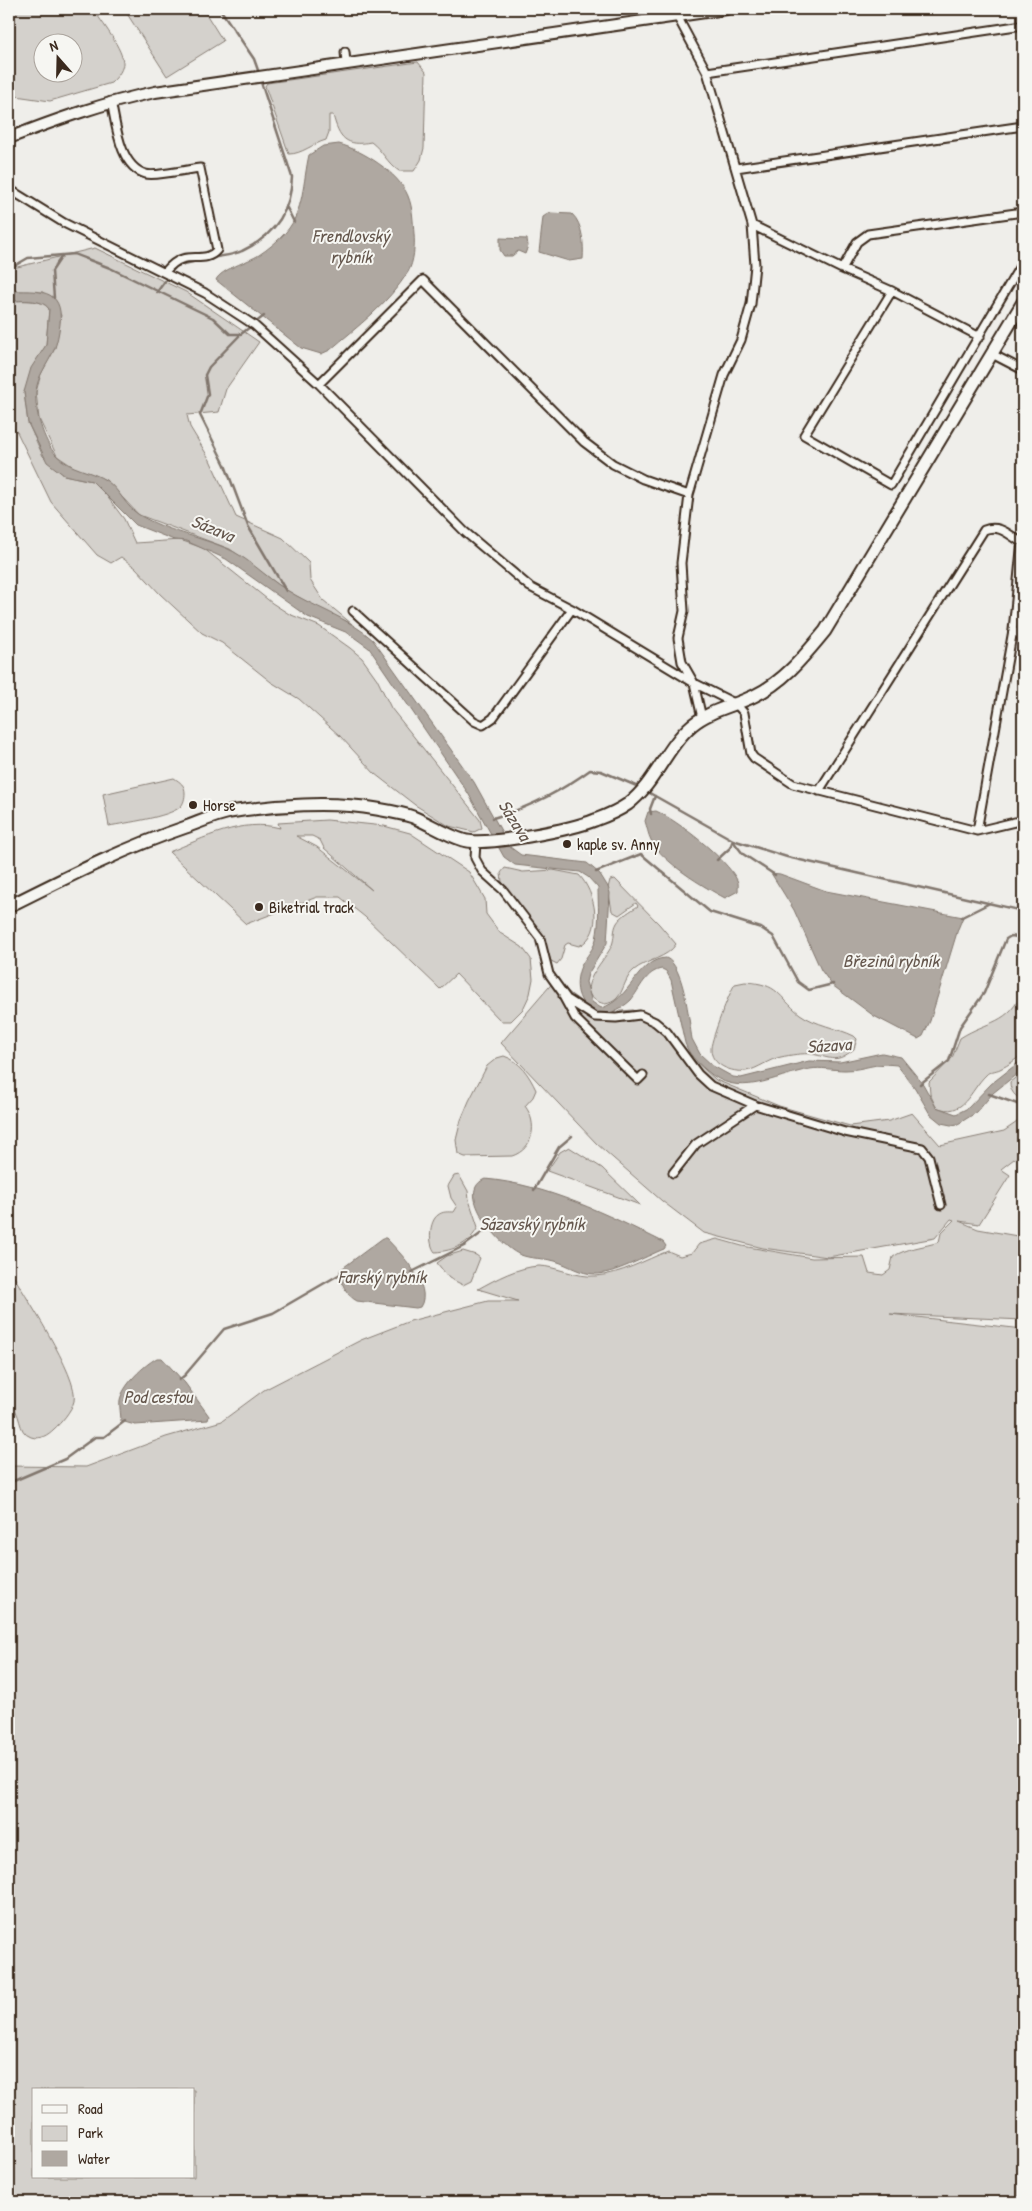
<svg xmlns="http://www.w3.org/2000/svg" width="1032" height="2211" viewBox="0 0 1032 2211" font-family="'Patrick Hand',sans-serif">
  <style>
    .green { fill: #d4d1cc; stroke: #887e75; fill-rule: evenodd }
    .water { fill: #afa8a1; stroke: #81766d }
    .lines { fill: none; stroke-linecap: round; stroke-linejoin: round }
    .stream { stroke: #81766d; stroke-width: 2.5 }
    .street-casing { stroke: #3b2a1e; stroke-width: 11 }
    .secondary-casing { stroke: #3b2a1e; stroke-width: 14 }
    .primary-casing { stroke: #3b2a1e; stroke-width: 15 }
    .street { stroke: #f6f6f2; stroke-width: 7 }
    .secondary { stroke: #f6f6f2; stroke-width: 10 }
    .primary { stroke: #f6f6f2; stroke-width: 11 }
    .poi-dot { fill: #3b2a1e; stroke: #f6f6f2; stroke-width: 2 }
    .labels { text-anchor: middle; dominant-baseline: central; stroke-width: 4; stroke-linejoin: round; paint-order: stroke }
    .poi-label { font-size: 16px; fill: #3b2a1e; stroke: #f6f6f2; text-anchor: start }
    .water-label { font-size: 18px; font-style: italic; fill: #64564c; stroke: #f6f6f2 }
  </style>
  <rect width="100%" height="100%" fill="#efeeea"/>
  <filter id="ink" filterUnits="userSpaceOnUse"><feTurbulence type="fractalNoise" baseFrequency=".02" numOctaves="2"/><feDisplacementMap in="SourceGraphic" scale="10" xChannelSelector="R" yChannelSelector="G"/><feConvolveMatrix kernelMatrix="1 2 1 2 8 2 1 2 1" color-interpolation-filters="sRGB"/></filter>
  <g filter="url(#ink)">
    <path class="green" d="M 9,9 L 93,9 C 101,21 124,50 123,64 C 122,72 116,78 111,83 L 50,101 L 9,95 ZM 42,42 L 72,42 L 72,72 L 42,72 Z
      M 124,9 L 203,9 L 223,41 L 167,76 Z
      M 418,62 L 426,72 L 424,148 L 421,160 L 414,171 L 399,171 C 387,163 382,150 371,142 C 346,147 339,138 333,115 L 329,115 L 329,132 L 326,140 C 312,144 302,154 289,154 L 265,86 L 267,83 Z
      M 95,248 L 186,292 L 259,342 L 226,389 L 219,412 L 187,415 L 190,427 L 210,460 L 236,517 L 283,538 L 309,563 L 310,580 L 323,600 L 352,624 L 312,605 L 283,588 L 230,549 L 139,515 L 106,480 L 75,468 L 57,456 L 39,419 L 36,392 L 41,374 L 55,348 L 61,315 L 43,292 L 9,291 L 9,269 Z
      M 9,301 C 21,301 42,298 49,309 L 46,345 L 24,392 L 28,423 L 43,456 L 64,475 L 92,481 L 106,495 L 124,519 L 135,543 L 180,540 L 203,548 L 272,603 L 289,614 L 319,626 L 350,648 L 362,658 L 377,679 L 391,708 L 480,820 L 482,828 L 474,832 L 449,826 L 415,805 L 375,774 L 340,736 L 299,699 L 271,682 L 222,643 L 202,633 L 160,594 L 136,568 L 121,557 L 111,563 L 97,555 L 51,502 L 17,432 L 9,424 Z
      M 174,778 C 180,782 185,785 185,793 C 185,797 184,804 180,807 C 169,817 125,823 109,826 L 103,794 Z
      M 327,820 L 384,826 L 410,833 L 469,872 L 485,899 L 486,914 L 500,933 L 522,947 L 531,959 L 533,979 L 530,994 L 523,1009 L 511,1021 L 501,1021 L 456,974 L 440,989 L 365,917 L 340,897 L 317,897 L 246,924 L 169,852 C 204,838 242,818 280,828 L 278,823 ZM 312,836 L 320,840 L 324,848 L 372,890 L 317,847 L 296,836 Z
      M 505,868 L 523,872 L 553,870 L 579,875 C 595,892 605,933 579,946 L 568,943 L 565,945 L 561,959 L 557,964 L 551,961 L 542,936 L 528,922 L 518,904 L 502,882 L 501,873 Z
      M 615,879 L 659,924 L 676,944 C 668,958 646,960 634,970 C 621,981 625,1001 605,1004 C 567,994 605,962 612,945 C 615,937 613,930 617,923 C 621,916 632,910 638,906 L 636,903 L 619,915 L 612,911 L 608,888 L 610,880 Z
      M 555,980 L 572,995 L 597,1013 L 633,1010 L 661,1021 L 692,1058 L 716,1080 L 779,1106 L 850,1126 L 889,1121 L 912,1113 L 940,1145 L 1004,1131 L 1023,1118 L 1023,1152 L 1001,1169 L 1010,1175 L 979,1224 L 959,1221 L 978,1229 L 1023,1237 L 1023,1320 L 890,1314 L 1023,1329 L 1023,2202 L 9,2202 L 9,1466 L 86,1467 L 166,1437 L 222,1421 L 264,1390 L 361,1340 L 410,1321 L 488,1301 L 518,1301 L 478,1289 C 496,1279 518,1267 539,1266 C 555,1266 577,1278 596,1276 C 621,1274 645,1260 668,1251 L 680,1256 L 692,1253 L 699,1244 L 717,1239 L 742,1246 L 812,1258 L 864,1257 L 869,1273 L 883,1275 L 890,1270 L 893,1257 C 905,1248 924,1247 939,1242 L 941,1233 L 954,1220 L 951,1219 L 935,1238 L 828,1257 L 763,1248 L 704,1233 L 662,1201 L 597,1144 L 501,1043 ZM 34,2090 L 194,2090 L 194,2177 L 34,2177 Z
      M 745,982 C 780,984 777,996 800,1014 C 815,1025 838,1028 854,1036 L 857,1039 L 854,1049 C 836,1064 832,1058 812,1054 C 803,1053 790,1055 781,1057 C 769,1059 758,1069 746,1071 C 732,1073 710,1065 711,1048 C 712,1037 729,993 735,984 Z
      M 1023,990 L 1023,1054 C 1016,1059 1009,1065 1000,1069 C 996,1071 989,1071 986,1075 C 970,1090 964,1119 936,1107 L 930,1094 L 929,1082 L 952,1058 L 960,1038 C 988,1020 1009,1025 1023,990 Z
      M 504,1056 C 520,1061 529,1075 536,1090 L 533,1097 L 525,1106 C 538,1123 534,1149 512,1156 L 465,1157 L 458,1154 L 456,1140 L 461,1120 L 469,1101 L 487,1066 L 497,1058 Z
      M 1023,1072 L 1023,1100 C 1015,1097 1010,1091 1010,1082 Z
      M 569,1147 L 602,1168 L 640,1205 L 547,1171 L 560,1152 Z
      M 459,1175 L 468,1191 L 469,1200 L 478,1227 C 470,1244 453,1251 435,1252 C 428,1244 429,1221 438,1215 C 443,1211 448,1212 454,1212 L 457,1207 L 451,1198 L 448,1186 L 454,1176 Z
      M 463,1251 L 476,1255 L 480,1258 L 471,1281 L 463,1285 L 449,1278 L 437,1263 L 447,1256 Z
      M 9,1268 C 22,1292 80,1377 74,1401 C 72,1410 61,1423 54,1429 C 48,1435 40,1440 31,1437 C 16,1432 23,1412 9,1404 Z"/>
    <path class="water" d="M 339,144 C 362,150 399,173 408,196 C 413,208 413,222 414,234 C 415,245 414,262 408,272 C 388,304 358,326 330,350 L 321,354 L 301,348 L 216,280 C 221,269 248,262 259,255 C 268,249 278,241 286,232 C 304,211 303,181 309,155 L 323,146 Z
      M 549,213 L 572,214 C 583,224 584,245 583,259 L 569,261 L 539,252 L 543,217 Z
      M 500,238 L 527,239 L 528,246 L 525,254 L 518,251 L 512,256 L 504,256 L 500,250 Z
      M 9,291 C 37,291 64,287 60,324 C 59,333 57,343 54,350 C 48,364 37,376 36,392 C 34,410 44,442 56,455 C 70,470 91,470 107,481 C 120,490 126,508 141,516 C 164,530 200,537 226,548 C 246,556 266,577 285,589 C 313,607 348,617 373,640 L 474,782 L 510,847 L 521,855 L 587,863 L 600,874 L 608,887 L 610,893 L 607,943 L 588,974 L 586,982 L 592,1002 L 601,1008 C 631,1000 637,959 666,958 C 684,965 689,1021 692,1039 L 700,1054 L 713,1066 L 733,1077 L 741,1078 L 809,1061 L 840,1062 L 882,1053 L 901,1057 L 923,1084 L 936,1107 L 956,1114 L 968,1108 L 991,1084 L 1023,1059 L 1023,1069 L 993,1093 L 977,1112 L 958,1124 L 951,1125 L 941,1123 L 930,1114 L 915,1088 L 897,1065 C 874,1062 865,1070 845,1070 C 833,1070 821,1067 810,1069 C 772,1076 739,1100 706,1070 C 696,1061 689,1055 685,1043 L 671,980 L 666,971 L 662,969 C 646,971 640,989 631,1000 C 624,1007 612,1013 602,1015 C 579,1010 572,987 581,966 C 586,956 594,949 596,939 C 600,923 598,903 598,888 L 588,877 L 580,872 L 515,865 L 504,857 L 468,793 L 369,648 L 348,633 L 308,617 L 226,559 L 186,541 L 174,540 L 136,525 L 92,481 L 64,475 L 47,462 L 28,423 L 24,392 L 31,368 L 46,345 L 49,309 C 42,298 21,301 9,301 Z
      M 656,811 C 677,820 727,859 737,880 C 739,883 738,888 738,891 L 725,898 C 704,887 662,862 651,840 C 648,834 647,827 645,821 L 648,812 Z
      M 771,873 L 780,874 L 826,891 L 963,917 L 958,929 L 930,1021 L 923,1036 L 918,1039 L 874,1016 L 832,985 L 821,970 L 794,910 Z
      M 485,1179 C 545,1184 609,1215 663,1242 L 666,1246 L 664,1249 C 644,1257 615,1274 595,1274 C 580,1274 569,1265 555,1261 C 544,1258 531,1259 521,1255 C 502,1249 453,1192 485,1179 Z
      M 383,1238 L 386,1238 C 399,1252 434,1286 420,1307 L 416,1308 L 357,1301 C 347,1296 339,1281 340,1270 Z
      M 157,1358 L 162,1358 L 185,1383 L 209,1416 L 208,1420 L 135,1425 L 121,1421 C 121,1415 119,1406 120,1400 C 123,1385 144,1365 157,1358 Z"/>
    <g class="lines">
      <path class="stream" d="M 220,9 L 254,59 L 259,73
        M 287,208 L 294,222
        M 212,258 C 221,256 234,255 242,251 C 274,236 291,211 292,177 L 260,79
        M 9,269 L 28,258 L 74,254 L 110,268 L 213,318 L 230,334 L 241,334 L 209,367 L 205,375 L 208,394 L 200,415 L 225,465 L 248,526 L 286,591
        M 157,292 L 176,266 L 201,260
        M 54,298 L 52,271 L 62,256
        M 241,334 L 264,316
        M 646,791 L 733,840 L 787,857 L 1023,911
        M 651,814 L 650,809 L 655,796
        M 493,818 C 528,808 560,792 590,770 L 601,771 L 639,787
        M 733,841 L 743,854 L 775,875
        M 717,860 L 730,848 L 733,840
        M 596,872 L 641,854 L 710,912 L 761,928 L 773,936 L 798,982 L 809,990 L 833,984
        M 962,917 L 988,904
        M 920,1084 L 949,1061 L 960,1027 L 984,993 L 1006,939 L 1011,936 L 1023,938
        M 989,1094 L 1023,1106
        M 534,1190 L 559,1147 L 572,1136
        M 412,1272 L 464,1246 L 491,1226
        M 179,1380 L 185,1375 L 224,1329 L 273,1313 L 342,1273
        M 9,1483 L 65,1459 L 95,1437 L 104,1437 L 125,1421
        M 809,2202 L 837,2202
        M 857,2202 L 974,2202 L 1023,2200"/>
      <defs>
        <path id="street" d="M 677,16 L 707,72 L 752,225 L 755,265 L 751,304 L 741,340 L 724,375 L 689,495 L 681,563 L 684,611 L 678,638 L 682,662 L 694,683 L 702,718
          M 345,52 L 346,63
          M 707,72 L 1023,25
          M 111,101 C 116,123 119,167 146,174 C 155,177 189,169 200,168 L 217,250 C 207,262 194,255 182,259 C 175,261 170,266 165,272
          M 736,168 L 1023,126
          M 9,189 L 64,223 L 205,293 L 254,325 L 319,384 L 465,532 L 530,587 L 572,609 L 694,683 L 736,704 L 744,713 L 751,754 L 754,758 L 793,784 L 977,831 L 1023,820
          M 752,225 L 842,269 L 892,291 L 980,337
          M 842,269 L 857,242 L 868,234 L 1023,212
          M 892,291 L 804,435 L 891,485 L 1023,261
          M 992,354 L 1023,370
          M 319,384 L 423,280 L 584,442 L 613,464 L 643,479 L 689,495
          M 353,611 L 474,721 L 483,725 L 493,718 L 572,609
          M 1013,630 L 1023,637
          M 819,791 L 984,530 C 999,524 1008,534 1021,542
          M 977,831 L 1013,630 L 1022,540
          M 476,843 L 475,858 L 482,871 L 503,890 L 540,938 L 549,974 L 567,999 L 595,1017 L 616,1018 L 640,1015 L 655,1022 L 667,1032 L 698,1074 L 711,1086 L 755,1105 L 845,1132 L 922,1148 L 929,1157 L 941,1205
          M 563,996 L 575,1018 L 638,1080 L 643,1075
          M 673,1173 L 696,1144 L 755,1105"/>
        <path id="secondary" d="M 9,138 C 58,119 103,103 155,92 L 726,9"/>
        <path id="primary" d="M 9,906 C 67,877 124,848 186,827 C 200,822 215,815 230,812 C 275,805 332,801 377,809 C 389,811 401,813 413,817 C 430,824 446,835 463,840 C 484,847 573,829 595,820 C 606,816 618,811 628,804 C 655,784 666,747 692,725 C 710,710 734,706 754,696 C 785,681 804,656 825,631 L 1023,302"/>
      </defs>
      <use href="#street" class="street-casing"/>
      <use href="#secondary" class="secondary-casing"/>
      <use href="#primary" class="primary-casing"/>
      <use href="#street" class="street"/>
      <use href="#secondary" class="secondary"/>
      <use href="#primary" class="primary"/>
    </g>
  </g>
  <g class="poi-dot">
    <circle cx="193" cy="805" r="5"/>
    <circle cx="567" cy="844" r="5"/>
    <circle cx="259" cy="907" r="5"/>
  </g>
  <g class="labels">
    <g class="poi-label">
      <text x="203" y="805">Horse</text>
      <text x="577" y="844">kaple sv. Anny</text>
      <text x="269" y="907">Biketrial track</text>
    </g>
    <g class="water-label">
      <text x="351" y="235">Frendlovský<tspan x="351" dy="21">rybník</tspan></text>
      <text transform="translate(213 528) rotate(22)">Sázava</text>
      <text transform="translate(515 820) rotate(58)">Sázava</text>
      <text x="891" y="960">Březinů rybník</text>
      <text transform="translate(829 1045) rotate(-4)">Sázava</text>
      <text x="532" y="1223">Sázavský rybník</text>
      <text x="382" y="1276">Farský rybník</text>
      <text x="158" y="1396">Pod cestou</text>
    </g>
  </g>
  <rect width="1032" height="2211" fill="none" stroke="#f6f6f2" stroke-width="30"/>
  <rect x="15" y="15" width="1002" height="2181" fill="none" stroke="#3b2a1e" stroke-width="2" filter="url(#ink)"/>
  <rect x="32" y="2088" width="162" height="90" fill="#f6f6f2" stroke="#aba49d"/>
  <rect x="42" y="2105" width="25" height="8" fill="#f6f6f2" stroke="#aba49d"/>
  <text x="78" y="2114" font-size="15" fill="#3b2a1e">Road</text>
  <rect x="42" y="2126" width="25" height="15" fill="#d4d1cc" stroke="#aba49d"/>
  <text x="78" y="2138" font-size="15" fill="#3b2a1e">Park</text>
  <rect x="42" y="2151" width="25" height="15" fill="#afa8a1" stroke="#aba49d"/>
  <text x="78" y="2164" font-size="15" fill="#3b2a1e">Water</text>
  <g transform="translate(58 58) rotate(340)"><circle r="24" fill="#f6f6f2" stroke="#aba49d"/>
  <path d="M0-4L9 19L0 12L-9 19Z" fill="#3b2a1e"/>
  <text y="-8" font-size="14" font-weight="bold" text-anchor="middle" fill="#3b2a1e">N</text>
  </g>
</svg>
